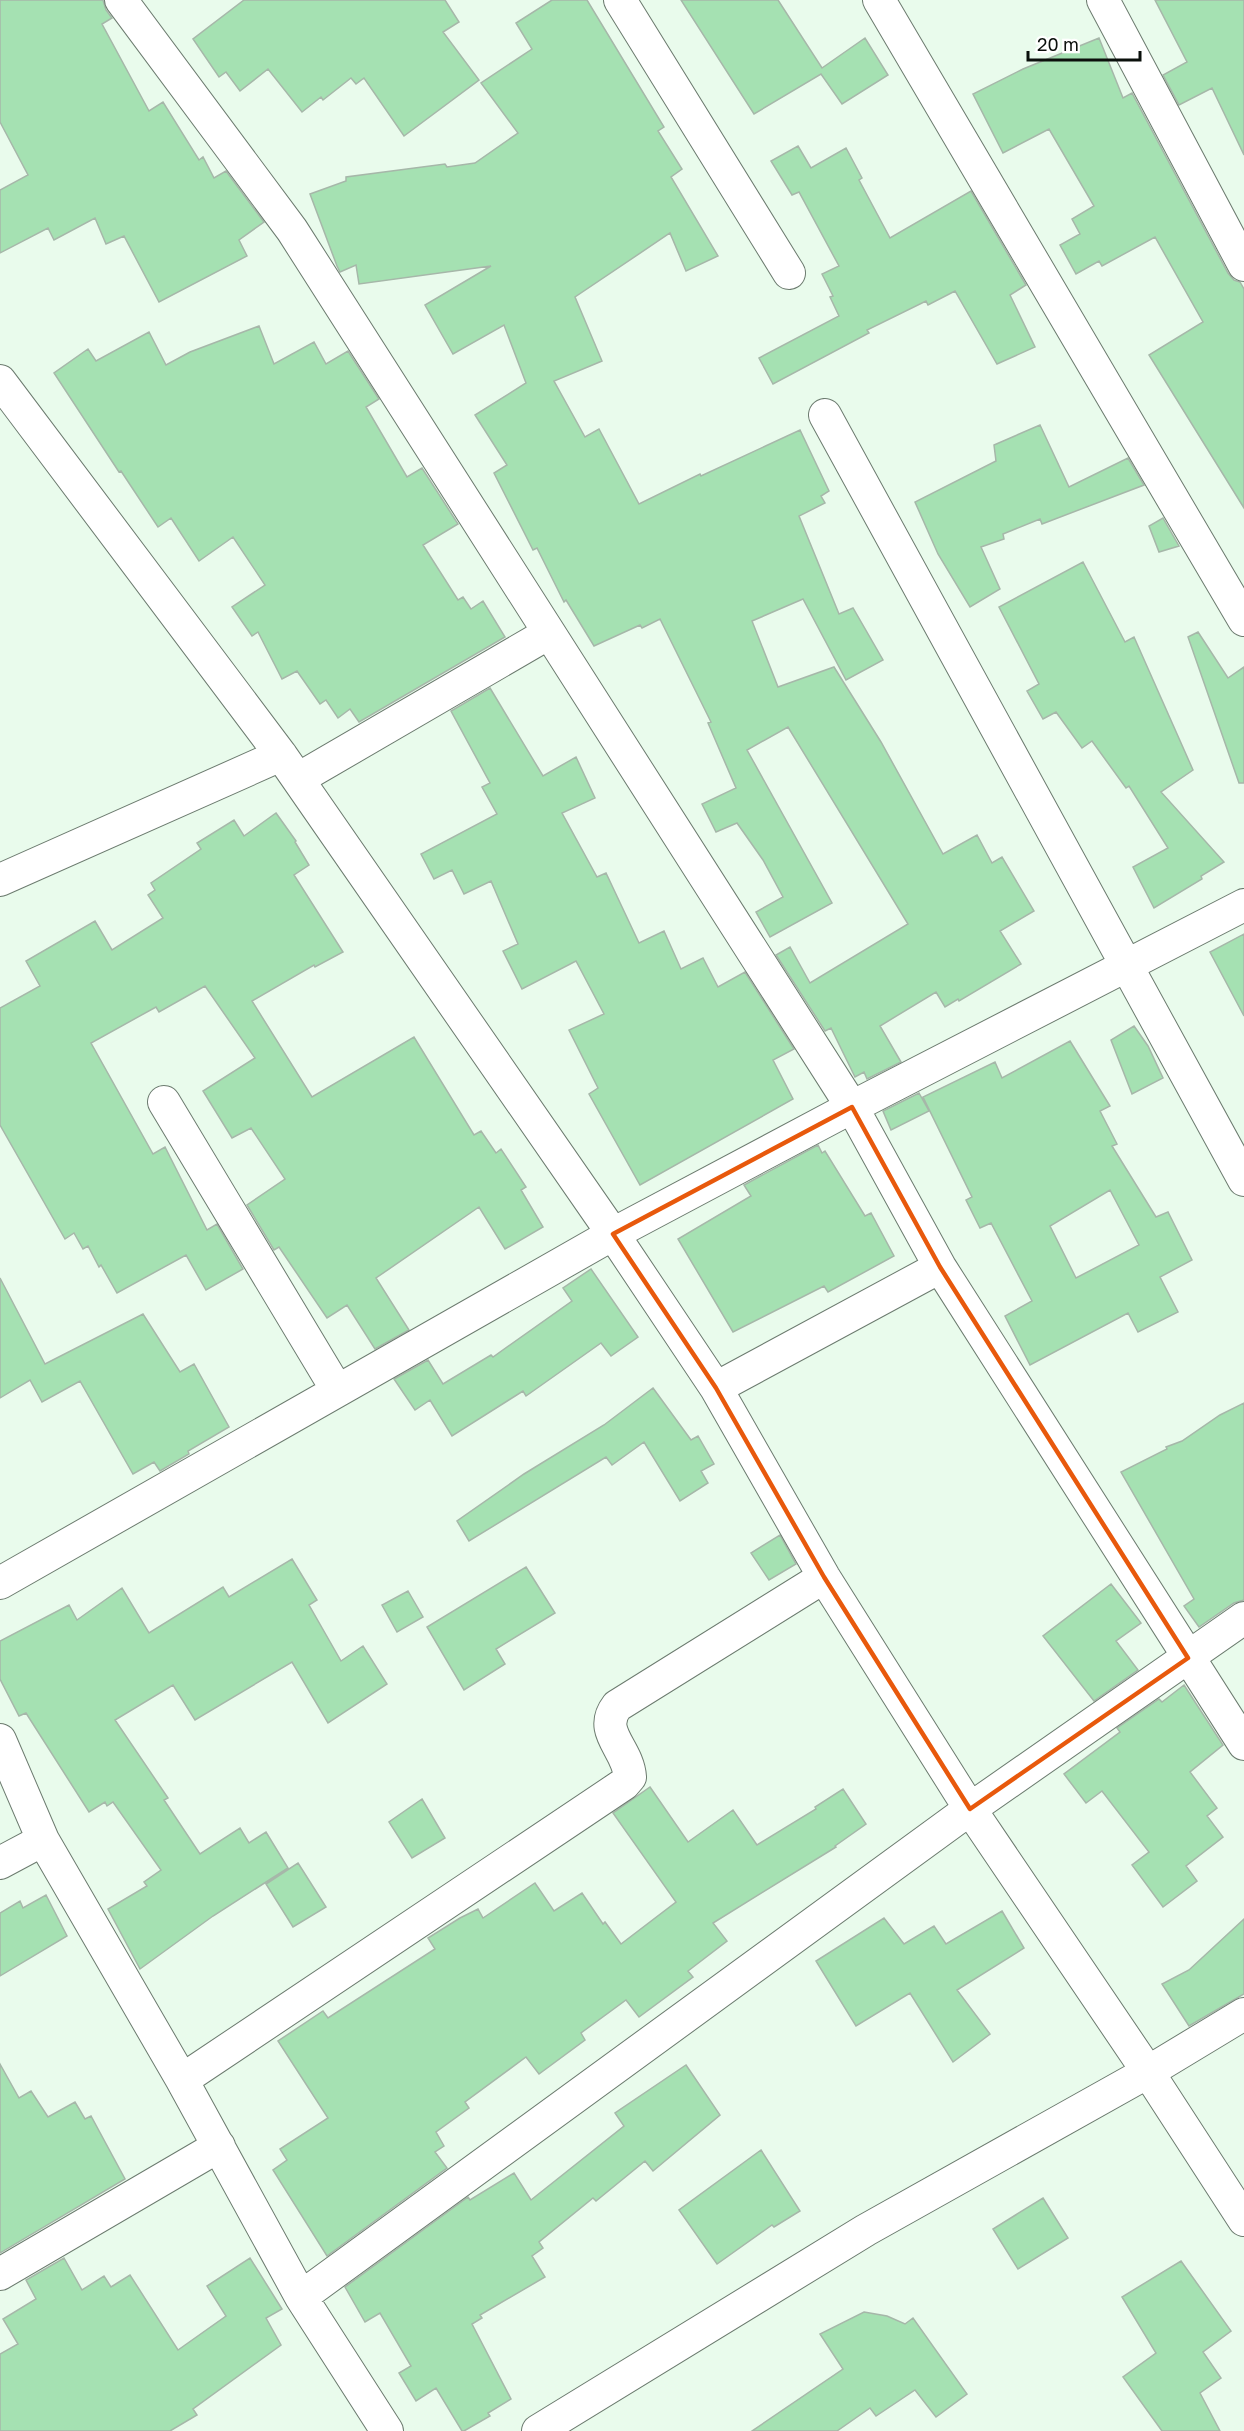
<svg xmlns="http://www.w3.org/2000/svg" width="1244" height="2431" viewBox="0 0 1244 2431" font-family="'Golos Text',sans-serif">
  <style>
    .building { fill: #a5e1b2; stroke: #a6b7a9; stroke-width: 1.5; fill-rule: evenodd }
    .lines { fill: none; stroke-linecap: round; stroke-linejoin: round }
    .street-casing { stroke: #6c7b6f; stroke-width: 34 }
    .street { stroke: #fff; stroke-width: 32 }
    .marked { fill: none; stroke: #e8590c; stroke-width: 4.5; stroke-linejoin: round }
  </style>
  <rect width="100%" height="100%" fill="#e9fbec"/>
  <path class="building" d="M 0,0 L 103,0 L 106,10 L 112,18 L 102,24 L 149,111 L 163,102 L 199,160 L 203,157 L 214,178 L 226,171 L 264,222 L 239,240 L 247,256 L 159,302 L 124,236 L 106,244 L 95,218 L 54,240 L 48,228 L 0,253 L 0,190 L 28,175 L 0,122 Z
    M 244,0 L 445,0 L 459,22 L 443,32 L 479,80 L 404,136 L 364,78 L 356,84 L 351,78 L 323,100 L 321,97 L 302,112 L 268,69 L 240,91 L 226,72 L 219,77 L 193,39 Z
    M 552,0 L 587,0 L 664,127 L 658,131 L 682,169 L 671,177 L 718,256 L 686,271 L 670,233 L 575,297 L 602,361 L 554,381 L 585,437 L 599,429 L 639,504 L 700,474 L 701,476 L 800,430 L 829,491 L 821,496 L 825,503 L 799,516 L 839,614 L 853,608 L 883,660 L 846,680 L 803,599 L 752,621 L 778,687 L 834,667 L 881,742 L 943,854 L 977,835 L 992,863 L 1002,857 L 1034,911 L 1000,931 L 1021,964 L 959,1001 L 958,999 L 945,1007 L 936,992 L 880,1026 L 901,1062 L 867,1079 L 864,1072 L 855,1077 L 831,1028 L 825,1031 L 776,955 L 790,947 L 810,983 L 908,924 L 788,727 L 747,750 L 832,903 L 770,937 L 756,912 L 783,897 L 763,860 L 737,823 L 716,832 L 702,804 L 736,788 L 708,723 L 711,722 L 660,619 L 642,628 L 640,625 L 594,646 L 566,600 L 564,602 L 537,548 L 533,550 L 494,473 L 507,465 L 475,415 L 526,383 L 504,325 L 453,354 L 425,305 L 491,266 L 359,284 L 356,265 L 340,272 L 337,266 L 310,194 L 346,181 L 346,177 L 445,164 L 447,167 L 475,163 L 518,133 L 481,83 L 532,49 L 516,23 Z
    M 681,0 L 778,0 L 822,68 L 865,38 L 888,75 L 842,104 L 821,74 L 754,114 Z
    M 1155,0 L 1244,0 L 1244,155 L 1212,88 L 1179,105 L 1163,75 L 1187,62 Z
    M 1099,38 L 1123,98 L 1132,93 L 1228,273 L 1234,280 L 1240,282 L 1244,289 L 1244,508 L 1149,355 L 1203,322 L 1155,237 L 1102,266 L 1099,261 L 1076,274 L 1060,245 L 1080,234 L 1072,219 L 1094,206 L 1049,129 L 1003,153 L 973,94 L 1023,69 Z
    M 798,146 L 811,168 L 846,148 L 862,178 L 859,180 L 890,238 L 971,191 L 1026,285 L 1010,295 L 1035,347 L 997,364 L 955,291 L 928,305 L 926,301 L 867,330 L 869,333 L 773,384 L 759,358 L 839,316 L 830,297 L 833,296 L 822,274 L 839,266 L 799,192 L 792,195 L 771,161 Z
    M 259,326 L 274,364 L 314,342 L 326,364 L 348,351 L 379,399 L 366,407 L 407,477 L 422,468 L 458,524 L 423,545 L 458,600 L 463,597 L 471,609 L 483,601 L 505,637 L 359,722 L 350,709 L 338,718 L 326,700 L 320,704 L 297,671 L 282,679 L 258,632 L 252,636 L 232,607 L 265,585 L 233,537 L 199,561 L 171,518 L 158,527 L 121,471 L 119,472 L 54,373 L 88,349 L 96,361 L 149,332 L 166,365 L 190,352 Z
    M 1040,425 L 1069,487 L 1128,458 L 1144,485 L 1042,524 L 1040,519 L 1003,534 L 1004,539 L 981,547 L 1000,589 L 970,607 L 938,554 L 915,502 L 996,461 L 994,445 Z
    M 1163,518 L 1179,546 L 1159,552 L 1149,526 Z
    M 1083,562 L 1125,642 L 1134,637 L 1193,770 L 1161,792 L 1224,862 L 1201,876 L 1202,879 L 1154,908 L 1133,867 L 1168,848 L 1129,786 L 1126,788 L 1092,741 L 1082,748 L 1056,712 L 1043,719 L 1027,691 L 1039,684 L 999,607 Z
    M 1198,632 L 1228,678 L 1244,667 L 1244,783 L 1239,783 L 1188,637 Z
    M 490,688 L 543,776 L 576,757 L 595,798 L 562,813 L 597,877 L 606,873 L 639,943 L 664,931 L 681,969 L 703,958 L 718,987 L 745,972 L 794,1049 L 773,1060 L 793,1099 L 640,1185 L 589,1094 L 598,1088 L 569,1030 L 604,1014 L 576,961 L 522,989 L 503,951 L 518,944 L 491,881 L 464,894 L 452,870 L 434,879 L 421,854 L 497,814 L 482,787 L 490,783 L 451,711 Z
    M 276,813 L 296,841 L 295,842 L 309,865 L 294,875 L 343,952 L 315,967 L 314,965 L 252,1001 L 312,1097 L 414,1037 L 474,1135 L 481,1131 L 496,1153 L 501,1149 L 526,1187 L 521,1190 L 543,1227 L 505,1249 L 479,1207 L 376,1278 L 409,1330 L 375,1349 L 347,1305 L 327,1318 L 279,1247 L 274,1250 L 247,1205 L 285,1179 L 251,1128 L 232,1138 L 203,1091 L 255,1058 L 205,986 L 159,1012 L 156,1007 L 91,1043 L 153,1154 L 165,1147 L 207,1230 L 217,1224 L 243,1269 L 206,1290 L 186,1255 L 117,1293 L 101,1265 L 99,1267 L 88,1246 L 83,1249 L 74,1233 L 65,1239 L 0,1125 L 0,1008 L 40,986 L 26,961 L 95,921 L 112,950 L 163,918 L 148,895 L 155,890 L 151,883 L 201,849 L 197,843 L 234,820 L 244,836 Z
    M 1244,934 L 1244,1016 L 1210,952 Z
    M 1134,1026 L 1148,1046 L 1163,1078 L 1132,1094 L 1111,1040 Z
    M 1070,1041 L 1110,1106 L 1100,1111 L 1117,1144 L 1112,1146 L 1156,1217 L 1168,1212 L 1192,1260 L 1160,1277 L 1178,1312 L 1138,1332 L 1128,1313 L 1030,1365 L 1005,1316 L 1032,1301 L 991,1223 L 980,1228 L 966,1200 L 972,1197 L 923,1097 L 995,1062 L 1002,1078 ZM 1110,1190 L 1139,1245 L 1076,1278 L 1050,1226 Z
    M 919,1093 L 929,1111 L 891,1130 L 883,1111 Z
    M 818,1145 L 822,1153 L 825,1151 L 865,1216 L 871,1213 L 894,1256 L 828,1292 L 824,1286 L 733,1332 L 678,1239 L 751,1196 L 744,1185 Z
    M 591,1269 L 638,1337 L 611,1356 L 601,1343 L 526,1396 L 523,1391 L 452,1436 L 430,1400 L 415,1410 L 394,1379 L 428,1360 L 443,1384 L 491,1355 L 493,1357 L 572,1301 L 563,1288 Z
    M 0,1278 L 45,1364 L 143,1314 L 180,1372 L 194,1364 L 229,1427 L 188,1451 L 189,1454 L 160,1471 L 154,1462 L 133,1474 L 80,1381 L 42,1402 L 30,1380 L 0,1398 Z
    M 653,1388 L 691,1440 L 698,1436 L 714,1464 L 701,1471 L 708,1483 L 680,1501 L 644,1442 L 612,1465 L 606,1457 L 469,1541 L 457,1521 L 524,1474 L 604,1425 Z
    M 1244,1403 L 1244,1600 L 1234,1603 L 1199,1627 L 1184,1606 L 1194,1599 L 1121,1472 L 1167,1449 L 1166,1447 L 1182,1441 L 1220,1415 Z
    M 780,1535 L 796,1564 L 769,1580 L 751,1553 Z
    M 292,1559 L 317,1600 L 309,1605 L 341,1661 L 363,1646 L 387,1684 L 328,1723 L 292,1662 L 195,1720 L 173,1685 L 115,1720 L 168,1798 L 164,1800 L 200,1854 L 240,1828 L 249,1843 L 266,1832 L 288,1868 L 213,1916 L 140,1969 L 108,1909 L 147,1886 L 144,1882 L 161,1870 L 113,1802 L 107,1806 L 105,1802 L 89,1812 L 26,1713 L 19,1716 L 0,1679 L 0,1641 L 69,1605 L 77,1620 L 122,1588 L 149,1633 L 223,1587 L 229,1597 Z
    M 526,1567 L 555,1613 L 496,1649 L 505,1664 L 464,1690 L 427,1627 Z
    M 1111,1584 L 1141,1623 L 1116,1641 L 1138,1670 L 1094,1701 L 1043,1636 Z
    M 408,1591 L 423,1617 L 397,1632 L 382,1605 Z
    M 1184,1685 L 1223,1745 L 1190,1772 L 1217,1808 L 1207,1816 L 1223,1837 L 1186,1866 L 1197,1881 L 1163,1907 L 1132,1865 L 1149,1852 L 1102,1791 L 1086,1803 L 1064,1774 L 1120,1732 L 1117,1728 L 1159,1699 L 1162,1702 Z
    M 650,1787 L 688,1842 L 733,1810 L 757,1845 L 816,1809 L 815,1807 L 843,1789 L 866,1824 L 835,1846 L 836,1847 L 713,1923 L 727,1941 L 688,1971 L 693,1977 L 639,2017 L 626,2000 L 581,2033 L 585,2040 L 539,2074 L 526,2057 L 465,2102 L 469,2108 L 436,2132 L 444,2146 L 435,2152 L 447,2168 L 327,2256 L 273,2170 L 287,2160 L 280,2149 L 328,2118 L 278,2041 L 323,2011 L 328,2018 L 435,1949 L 428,1938 L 460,1918 L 478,1909 L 483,1918 L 535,1883 L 554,1911 L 582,1893 L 603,1924 L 605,1922 L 621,1944 L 676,1902 L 613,1813 Z
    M 422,1799 L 445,1838 L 412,1858 L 389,1822 Z
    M 298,1863 L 326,1907 L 293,1927 L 266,1884 Z
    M 46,1895 L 67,1936 L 0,1976 L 0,1913 L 20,1901 L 23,1908 Z
    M 1002,1911 L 1024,1948 L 957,1990 L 990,2034 L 953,2062 L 910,1993 L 856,2026 L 816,1961 L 884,1918 L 904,1944 L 934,1926 L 946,1944 Z
    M 1244,1919 L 1244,1994 L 1189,2026 L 1162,1984 L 1189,1970 Z
    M 0,2064 L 19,2098 L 31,2091 L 48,2117 L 75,2102 L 85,2119 L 91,2116 L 125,2179 L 0,2253 Z
    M 686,2065 L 720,2115 L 653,2171 L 645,2161 L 596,2201 L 593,2198 L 539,2242 L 543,2248 L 532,2256 L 545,2277 L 480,2315 L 482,2318 L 472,2324 L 511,2399 L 488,2413 L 490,2416 L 464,2431 L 462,2431 L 436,2388 L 416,2401 L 399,2373 L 411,2366 L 380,2313 L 365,2322 L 345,2287 L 468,2197 L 470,2200 L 514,2173 L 531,2200 L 624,2126 L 615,2113 Z
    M 761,2150 L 800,2211 L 774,2227 L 772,2225 L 717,2264 L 679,2210 Z
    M 1043,2198 L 1068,2238 L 1018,2269 L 993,2229 Z
    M 64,2258 L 82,2290 L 104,2276 L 111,2287 L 130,2275 L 178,2350 L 226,2316 L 207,2286 L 250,2258 L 282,2309 L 266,2318 L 281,2345 L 193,2409 L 197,2415 L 170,2431 L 0,2431 L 0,2354 L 18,2344 L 3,2319 L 36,2299 L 26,2280 Z
    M 1181,2261 L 1231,2331 L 1203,2352 L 1221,2378 L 1200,2393 L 1220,2431 L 1162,2431 L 1123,2377 L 1156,2353 L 1122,2297 Z
    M 864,2312 L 887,2316 L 905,2324 L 913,2318 L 967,2394 L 936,2417 L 915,2390 L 876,2416 L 870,2408 L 837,2431 L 752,2431 L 843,2369 L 820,2334 Z"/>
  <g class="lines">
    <defs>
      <path id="street" d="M 121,0 L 292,230 L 852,1107 L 940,1267 L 1244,1744
        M 620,0 L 789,273
        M 879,0 L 1244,620
        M 1103,0 L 1244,265
        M 0,381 L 281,755 L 613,1234 L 716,1388 L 824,1577 L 970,1809 L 1148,2072 L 1244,2220
        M 825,415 L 1244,1180
        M 298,779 L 549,633
        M 0,880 L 281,755
        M 164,1102 L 337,1390
        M 716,1388 L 940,1267
        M 0,1583 L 613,1234 L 852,1107 L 1244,905
        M 0,1740 L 43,1840 L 182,2080 L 301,2297 L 387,2431
        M 0,1863 L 43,1840
        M 182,2080 L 624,1784 L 630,1777 C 628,1748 597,1732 617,1706 L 824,1577
        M 0,2274 L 219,2146
        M 301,2297 L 970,1809 L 1244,1618
        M 538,2431 L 866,2230 L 1148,2072 L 1244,2014"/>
    </defs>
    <use href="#street" class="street-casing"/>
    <use href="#street" class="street"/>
  </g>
  <path class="marked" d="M 852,1107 L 940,1267 L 1188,1658 L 970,1809 L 824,1577 L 716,1388 L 613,1234 Z"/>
  <path d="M1028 51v9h112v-9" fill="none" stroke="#0b100c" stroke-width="3"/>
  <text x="1037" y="51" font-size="18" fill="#0b100c" stroke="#ffffff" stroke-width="4.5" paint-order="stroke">20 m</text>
</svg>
